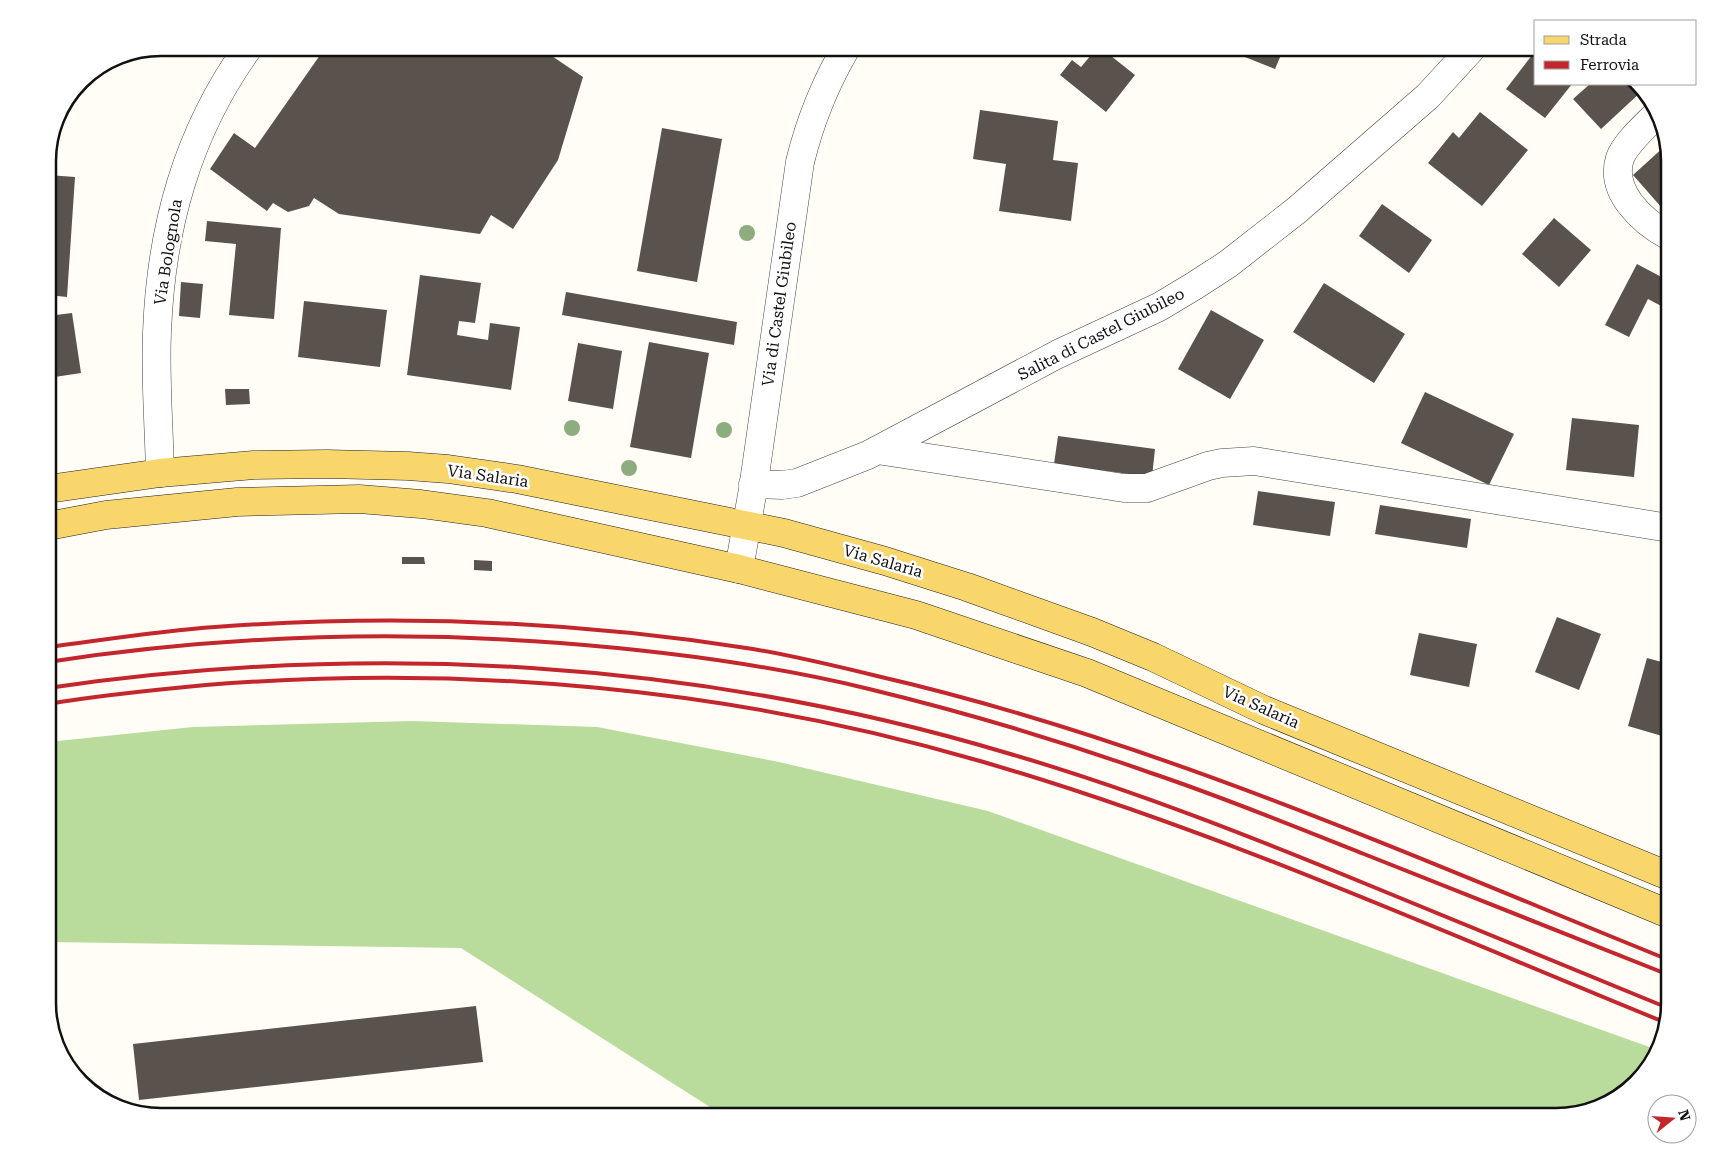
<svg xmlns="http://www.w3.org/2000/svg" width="1717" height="1164" viewBox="0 0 1717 1164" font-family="'Roboto Serif',serif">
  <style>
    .forest { fill: #b9dc9c }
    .building { fill: #5a524d }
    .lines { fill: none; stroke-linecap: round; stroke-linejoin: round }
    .minor-casing { stroke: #444; stroke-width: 29 }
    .major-casing { stroke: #222; stroke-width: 29 }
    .minor { stroke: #fff; stroke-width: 28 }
    .major { stroke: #f9d66b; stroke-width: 28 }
    .rail { stroke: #c4262e; stroke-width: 4 }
    .tree { fill: #8dad7f }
    .labels { text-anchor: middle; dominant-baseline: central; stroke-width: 5; stroke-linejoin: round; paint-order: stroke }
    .street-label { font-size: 16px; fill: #111; stroke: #fff }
    .rim { fill: none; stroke: #111; stroke-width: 2.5 }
  </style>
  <rect width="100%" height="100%" fill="#fffdf5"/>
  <path class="forest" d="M 412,721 L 597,727 L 779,762 L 988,811 L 1655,1049 L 1650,1066 L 1606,1105 L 1556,1116 L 724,1116 L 461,948 L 48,942 L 48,742 L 193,727 Z"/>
  <path class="building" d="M 325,48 L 540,48 L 583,77 L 558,160 L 513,229 L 491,215 L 480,234 L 339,214 L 314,198 L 309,206 L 288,212 L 273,203 L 267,211 L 210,169 L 234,133 L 255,148 Z
    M 1097,48 L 1101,48 L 1135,75 L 1106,112 L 1060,75 L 1072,60 L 1081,67 Z
    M 1222,48 L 1284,48 L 1275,69 Z
    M 1536,50 L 1536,84 L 1572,84 L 1545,118 L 1506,89 Z
    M 1590,84 L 1635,84 L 1642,91 L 1601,129 L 1573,99 Z
    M 980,110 L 1058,121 L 1053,160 L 1078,163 L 1071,221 L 999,211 L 1006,164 L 973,159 Z
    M 1480,112 L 1528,150 L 1482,206 L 1428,163 L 1453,132 L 1459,138 Z
    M 662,128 L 722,139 L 697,282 L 637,271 Z
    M 1665,146 L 1669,161 L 1669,216 L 1633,175 Z
    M 48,175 L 75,177 L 67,297 L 48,295 Z
    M 1382,204 L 1432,240 L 1409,273 L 1359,236 Z
    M 1554,218 L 1591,250 L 1559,287 L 1522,254 Z
    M 207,221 L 281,228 L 274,319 L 229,315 L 236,244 L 205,241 Z
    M 1637,264 L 1669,281 L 1669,298 L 1665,308 L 1648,299 L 1629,337 L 1605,325 Z
    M 420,275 L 481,283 L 475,323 L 459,321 L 457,335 L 488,340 L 490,323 L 520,327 L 511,390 L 407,375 Z
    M 181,282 L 203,284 L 200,318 L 179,316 Z
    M 1324,283 L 1405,334 L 1374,383 L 1293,332 Z
    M 566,292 L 737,322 L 734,345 L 562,315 Z
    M 304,301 L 387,310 L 380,367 L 298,357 Z
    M 1211,310 L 1264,340 L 1230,399 L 1178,369 Z
    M 72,313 L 81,373 L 48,378 L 48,316 Z
    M 649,342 L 709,353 L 691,458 L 630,447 Z
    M 578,343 L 622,351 L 613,409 L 568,401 Z
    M 225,389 L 249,389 L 250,404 L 226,405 Z
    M 1425,392 L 1514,434 L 1489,485 L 1401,443 Z
    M 1572,418 L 1639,425 L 1634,477 L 1566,470 Z
    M 1058,436 L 1155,449 L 1152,477 L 1054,464 Z
    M 1258,491 L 1335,502 L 1330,536 L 1253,525 Z
    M 1380,505 L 1471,519 L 1467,548 L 1375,534 Z
    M 402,557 L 424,557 L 425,564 L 402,564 Z
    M 474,560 L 492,561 L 492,571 L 474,570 Z
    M 1557,617 L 1601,634 L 1579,690 L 1535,672 Z
    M 1419,633 L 1477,644 L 1469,687 L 1410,675 Z
    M 1647,658 L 1669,664 L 1669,738 L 1628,726 Z
    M 476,1006 L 483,1062 L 139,1100 L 133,1044 Z"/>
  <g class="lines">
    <defs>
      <path id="minor" d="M 1657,114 C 1646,125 1625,144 1620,158 C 1609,192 1643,222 1669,236
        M 877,450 L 1124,488 L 1147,488 L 1208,466 L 1222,463 L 1254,461 L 1669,528
        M 160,473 C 159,426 155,379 157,332 C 161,228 187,133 248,48
        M 753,484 L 782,485 L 797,483 L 868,455 L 1058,354 L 1159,307 L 1194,286 L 1228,264 L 1297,210 L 1428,96 L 1472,48
        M 739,569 L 753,489 L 800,162 C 810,121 825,84 846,48"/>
      <path id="major" d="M 48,489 L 160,473 L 254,465 L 327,464 L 408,466 L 448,469 L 517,479 L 784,533 L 885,561 L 967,587 L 1092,632 L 1153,657 L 1264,710 L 1669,876
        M 48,526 L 106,515 L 237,502 L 359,499 L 421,504 L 487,513 L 739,569 L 916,615 L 1087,673 L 1669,914"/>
    </defs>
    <use href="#minor" class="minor-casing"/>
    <use href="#major" class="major-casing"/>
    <use href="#minor" class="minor"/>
    <use href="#major" class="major"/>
    <path class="rail" d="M 48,647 C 103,640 159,631 215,627 C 394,614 576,621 753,649 C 795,656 836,666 877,676 C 1151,739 1409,855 1669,960
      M 48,662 C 218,636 389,630 560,643 C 664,651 767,664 869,689 C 964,712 1058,740 1151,773 C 1223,797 1293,826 1364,854 C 1466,894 1568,934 1669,975
      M 48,688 C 369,641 696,660 1007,753 C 1131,789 1252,837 1371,886 C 1470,926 1569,967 1668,1008
      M 48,704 C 100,695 153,690 206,685 C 466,664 730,688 980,761 C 1215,829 1438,930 1664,1022"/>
  </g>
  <g class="tree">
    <circle cx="747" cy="233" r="8"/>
    <circle cx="572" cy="428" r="8"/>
    <circle cx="724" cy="430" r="8"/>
    <circle cx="629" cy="468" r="8"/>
  </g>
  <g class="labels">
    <g class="street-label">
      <text transform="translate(168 252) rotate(-81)">Via Bolognola</text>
      <text transform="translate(779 304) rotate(-82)">Via di Castel Giubileo</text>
      <text transform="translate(1101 334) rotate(-27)">Salita di Castel Giubileo</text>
      <text transform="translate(488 476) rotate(8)">Via Salaria</text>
      <text transform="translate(883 561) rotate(16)">Via Salaria</text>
      <text transform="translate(1261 707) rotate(24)">Via Salaria</text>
    </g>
  </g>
  <path d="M0 0H1717V1164H0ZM161 56H1556A105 105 0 0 1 1661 161V1003A105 105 0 0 1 1556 1108H161A105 105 0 0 1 56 1003V161A105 105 0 0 1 161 56Z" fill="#fff" fill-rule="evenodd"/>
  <path class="rim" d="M161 56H1556A105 105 0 0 1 1661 161V1003A105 105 0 0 1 1556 1108H161A105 105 0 0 1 56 1003V161A105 105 0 0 1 161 56Z"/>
  <rect x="1534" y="20" width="162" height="65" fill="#ffffff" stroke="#a0a0a0"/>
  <rect x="1544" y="36" width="25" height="8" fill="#f9d66b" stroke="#a0a0a0"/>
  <text x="1580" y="45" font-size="15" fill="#111111">Strada</text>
  <rect x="1544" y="61" width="25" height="8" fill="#c4262e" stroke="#a0a0a0"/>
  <text x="1580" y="70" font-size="15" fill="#111111">Ferrovia</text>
  <g transform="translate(1672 1119) rotate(73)"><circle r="24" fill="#ffffff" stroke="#a0a0a0"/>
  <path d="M0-4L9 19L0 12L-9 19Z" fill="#c4262e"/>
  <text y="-8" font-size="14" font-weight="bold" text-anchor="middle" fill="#111111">N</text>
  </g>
</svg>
